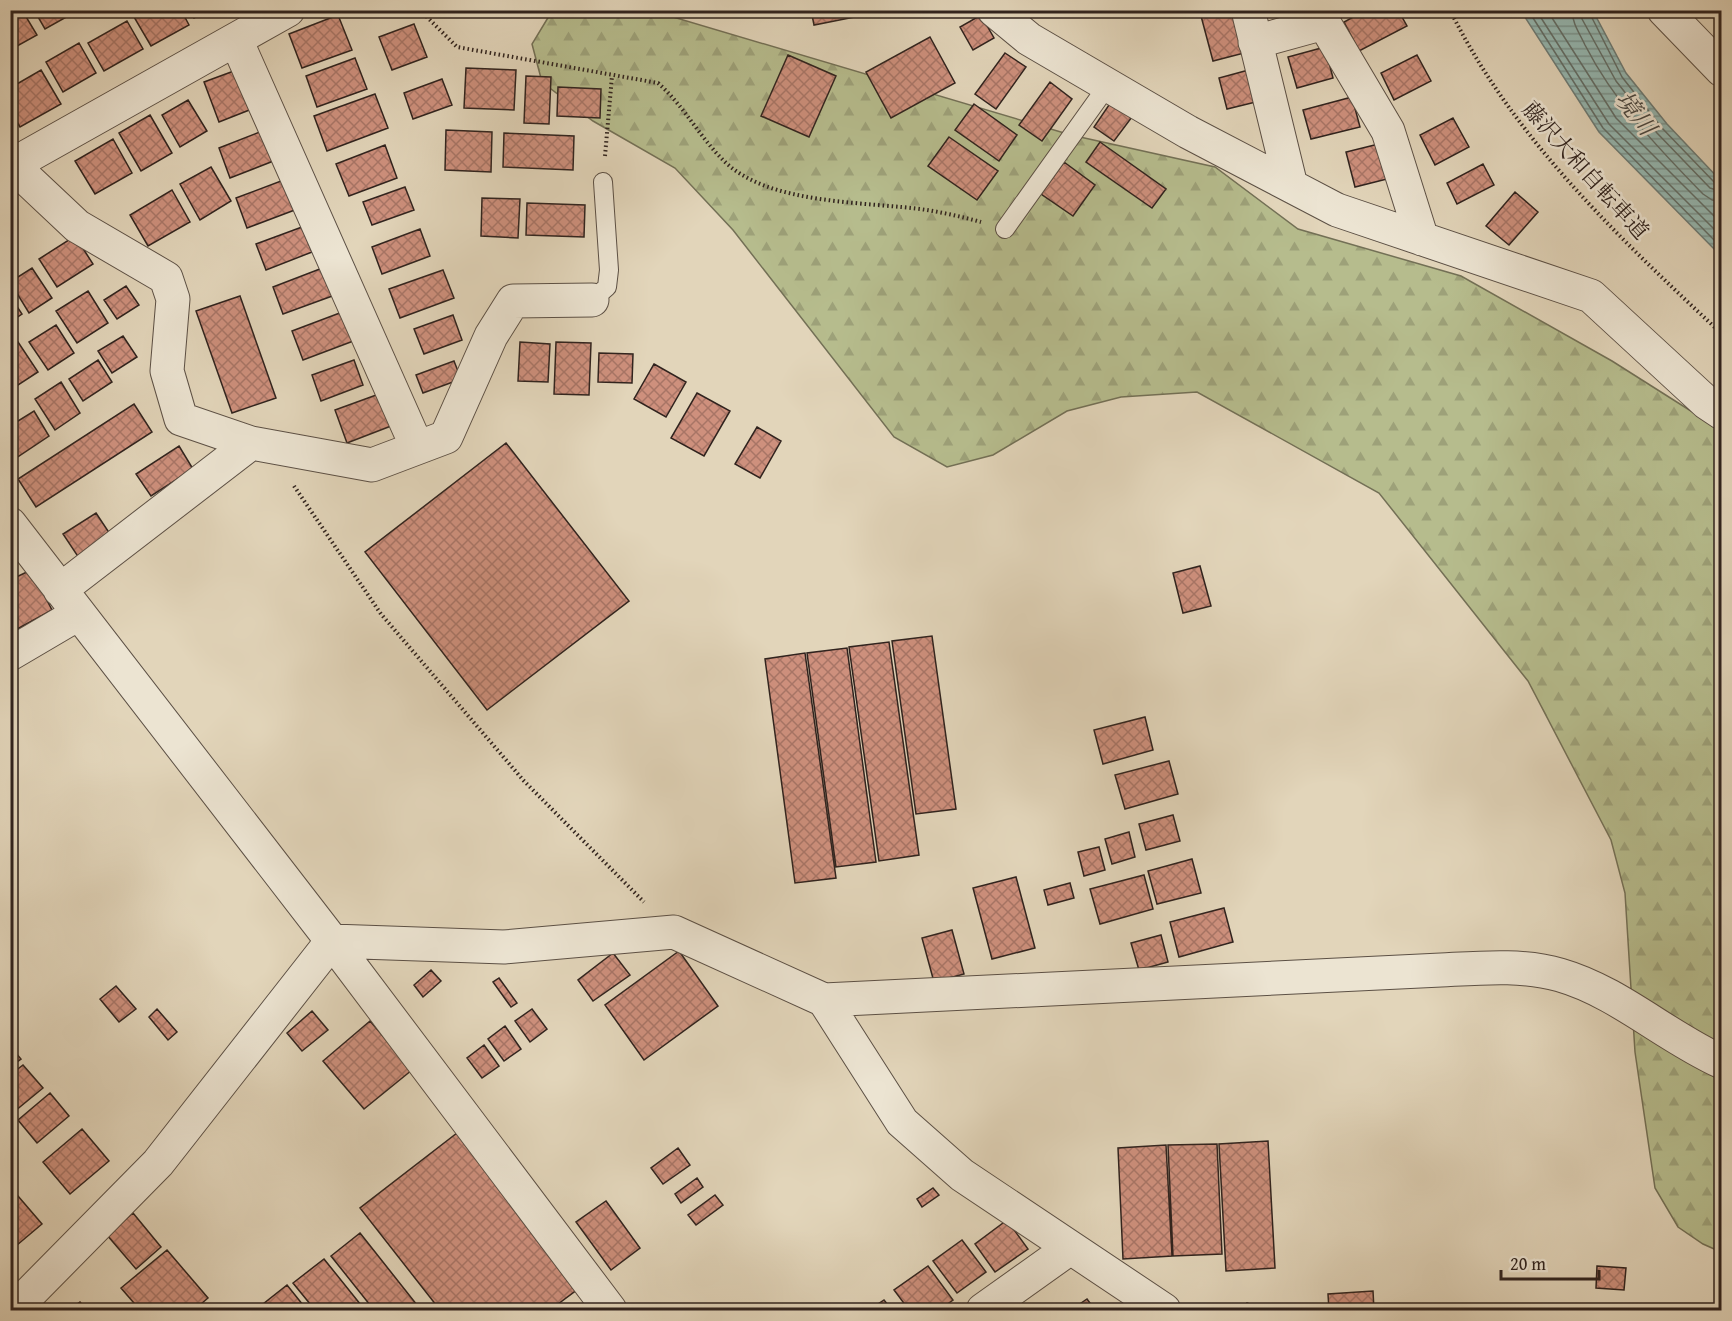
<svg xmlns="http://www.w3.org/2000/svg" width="1732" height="1321" viewBox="0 0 1732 1321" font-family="'Gentium Book Plus','Noto Serif JP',serif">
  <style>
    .forest { fill: url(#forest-firs); stroke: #737056; stroke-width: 1.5 }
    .water { fill: url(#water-rules); stroke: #6d7c77; stroke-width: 1.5 }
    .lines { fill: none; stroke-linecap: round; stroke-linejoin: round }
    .shore { stroke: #626e68; stroke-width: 1.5 }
    .building { fill: url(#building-cross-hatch); stroke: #30231e; stroke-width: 1.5 }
    .service-casing { stroke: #5c5045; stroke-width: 20 }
    .minor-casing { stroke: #5c5045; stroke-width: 35 }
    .path { stroke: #30231e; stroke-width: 4; stroke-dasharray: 1.5 3; stroke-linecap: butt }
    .service { stroke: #ece4d2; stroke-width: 18 }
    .minor { stroke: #ece4d2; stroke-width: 33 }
    .labels { text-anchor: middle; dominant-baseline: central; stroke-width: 5; stroke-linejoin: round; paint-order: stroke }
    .street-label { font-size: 22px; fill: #30231e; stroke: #ece4d2 }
    .water-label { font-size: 24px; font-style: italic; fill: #494843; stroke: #ece4d2 }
  </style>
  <defs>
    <pattern id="forest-firs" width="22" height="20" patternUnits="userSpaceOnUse" patternTransform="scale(1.5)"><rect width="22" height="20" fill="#b6bc8d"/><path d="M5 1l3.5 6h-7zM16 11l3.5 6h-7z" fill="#9da179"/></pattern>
    <pattern id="water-rules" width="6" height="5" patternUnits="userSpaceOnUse" patternTransform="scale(1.5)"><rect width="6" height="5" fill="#95b8b2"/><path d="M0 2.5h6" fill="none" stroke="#7a9590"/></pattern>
    <pattern id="building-cross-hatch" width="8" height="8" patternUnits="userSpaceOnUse" patternTransform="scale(1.5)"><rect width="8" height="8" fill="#ce907d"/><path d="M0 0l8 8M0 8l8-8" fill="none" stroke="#a87566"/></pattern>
  </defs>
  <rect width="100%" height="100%" fill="#e2d5ba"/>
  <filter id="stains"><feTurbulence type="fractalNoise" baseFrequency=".00333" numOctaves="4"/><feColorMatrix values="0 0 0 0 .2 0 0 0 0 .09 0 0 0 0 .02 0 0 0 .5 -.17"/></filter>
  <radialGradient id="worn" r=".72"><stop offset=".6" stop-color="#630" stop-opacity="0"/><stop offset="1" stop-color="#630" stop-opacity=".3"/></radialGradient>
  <path class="forest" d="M 569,11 L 653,11 L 1071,135 L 1215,167 L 1298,229 L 1461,276 L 1612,361 L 1721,430 L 1721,1252 L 1703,1244 L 1678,1227 L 1655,1188 L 1635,1052 L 1625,893 L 1611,840 L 1528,681 L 1379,493 L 1197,392 L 1121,397 L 1067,411 L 993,455 L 947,467 L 894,437 L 733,230 L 675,168 L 593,121 L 542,82 L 532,44 L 549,16 Z"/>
  <path class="water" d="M 1521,11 L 1593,11 L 1626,73 L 1667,124 L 1721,181 L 1721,256 L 1599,132 Z"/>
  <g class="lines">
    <path class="shore" d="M 1528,10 L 1603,128 L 1722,248
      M 1536,10 L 1609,124 L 1722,237
      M 1547,10 L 1616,118 L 1722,224
      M 1572,10 C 1572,23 1580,34 1585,45 C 1614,102 1658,148 1703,194 L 1712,200 L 1722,201
      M 1581,10 L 1582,19 L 1616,81 L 1657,133 L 1710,188 L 1722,192
      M 1588,10 L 1622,77 L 1662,128 L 1715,183 L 1722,185"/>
  </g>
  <path class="building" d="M 10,10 L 22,10 L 37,35 L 10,50 Z
    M 34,10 L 76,10 L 77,11 L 45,29 Z
    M 145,10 L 181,10 L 189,25 L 151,46 L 134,17 Z
    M 190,10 L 210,10 L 194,18 Z
    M 811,10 L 864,10 L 865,15 L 814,25 Z
    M 1224,10 L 1237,10 L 1248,52 L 1213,61 L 1201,16 Z
    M 1366,10 L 1398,10 L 1407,26 L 1359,51 L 1344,22 Z
    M 338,15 L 352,50 L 302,68 L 289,34 Z
    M 981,15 L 994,38 L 973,50 L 960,27 Z
    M 127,21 L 143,49 L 104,71 L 88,43 Z
    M 414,24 L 427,57 L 392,70 L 379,37 Z
    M 930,37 L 955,83 L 891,118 L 866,72 Z
    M 79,43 L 96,73 L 63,92 L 46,62 Z
    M 1325,47 L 1333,78 L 1297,88 L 1288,57 Z
    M 1005,53 L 1026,67 L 996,109 L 975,94 Z
    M 788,55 L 836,76 L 809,137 L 761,116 Z
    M 1417,55 L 1431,81 L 1394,100 L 1381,73 Z
    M 355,58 L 367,89 L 317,107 L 306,76 Z
    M 242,68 L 257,107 L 219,122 L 204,82 Z
    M 466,68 L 516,70 L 514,110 L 464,108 Z
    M 1256,68 L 1264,100 L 1227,109 L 1219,78 Z
    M 41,70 L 61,104 L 20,127 L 10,110 L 10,88 Z
    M 526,76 L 551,77 L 549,124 L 524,123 Z
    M 442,79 L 452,105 L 413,119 L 404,93 Z
    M 1050,82 L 1072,99 L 1042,141 L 1019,125 Z
    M 558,87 L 601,89 L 600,118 L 557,116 Z
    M 375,94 L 388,128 L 327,151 L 314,116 Z
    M 1352,97 L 1360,127 L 1311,139 L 1303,110 Z
    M 188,100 L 207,131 L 180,147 L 162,115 Z
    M 1111,102 L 1132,117 L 1114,141 L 1094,127 Z
    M 974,104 L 1017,135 L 999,161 L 955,130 Z
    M 150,115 L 172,153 L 141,171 L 119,133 Z
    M 1453,118 L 1469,147 L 1435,165 L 1420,135 Z
    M 265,130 L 276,160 L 230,178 L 219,148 Z
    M 446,130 L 492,132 L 491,172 L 445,170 Z
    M 504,133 L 574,136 L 573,170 L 503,167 Z
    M 949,137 L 998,171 L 977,200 L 928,166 Z
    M 113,139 L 132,173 L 95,194 L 75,161 Z
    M 1100,142 L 1166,189 L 1152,208 L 1086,162 Z
    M 1387,142 L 1395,177 L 1355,187 L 1346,152 Z
    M 385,145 L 397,178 L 349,196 L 336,164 Z
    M 1064,162 L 1095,185 L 1073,216 L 1041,194 Z
    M 1483,164 L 1494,185 L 1457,204 L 1447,183 Z
    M 211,167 L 231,201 L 200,220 L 180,184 Z
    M 289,178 L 300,208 L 247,228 L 236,198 Z
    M 405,187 L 414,210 L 372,225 L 363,202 Z
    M 172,190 L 190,222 L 148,246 L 130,215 Z
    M 1515,192 L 1538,212 L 1509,245 L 1486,226 Z
    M 482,198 L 520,199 L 518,238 L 481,236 Z
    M 527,203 L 585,205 L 584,237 L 526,235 Z
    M 302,227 L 312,252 L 266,270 L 256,244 Z
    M 420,229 L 430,256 L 382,274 L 372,247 Z
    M 75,236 L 93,264 L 57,287 L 39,259 Z
    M 325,267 L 335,295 L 283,314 L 273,287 Z
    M 32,268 L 52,298 L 29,313 L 10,282 Z
    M 443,270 L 454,298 L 400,318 L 389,289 Z
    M 126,286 L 139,305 L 117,319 L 104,300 Z
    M 88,291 L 108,323 L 77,343 L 56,311 Z
    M 10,296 L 22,314 L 10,322 Z
    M 240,296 L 276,398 L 232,413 L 196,311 Z
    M 345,311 L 356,340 L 303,360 L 292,331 Z
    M 453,315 L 462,340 L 424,354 L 414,329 Z
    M 56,325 L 74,353 L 48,370 L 29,342 Z
    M 123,336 L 137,357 L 112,373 L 98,351 Z
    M 18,342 L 38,372 L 12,389 L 10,347 Z
    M 520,342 L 550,344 L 548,382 L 518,381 Z
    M 556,342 L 591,343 L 589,395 L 554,394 Z
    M 599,353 L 633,354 L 632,383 L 598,382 Z
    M 98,360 L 112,382 L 83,401 L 69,379 Z
    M 354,360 L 363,385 L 321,401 L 312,375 Z
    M 454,361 L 461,379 L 423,393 L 416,375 Z
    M 654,364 L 686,382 L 666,417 L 634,399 Z
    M 61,382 L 80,413 L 55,430 L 35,399 Z
    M 697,393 L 730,411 L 704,456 L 671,438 Z
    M 379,394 L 391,426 L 347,443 L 335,410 Z
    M 134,404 L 152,432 L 36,507 L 18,479 Z
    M 34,411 L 49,436 L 10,462 L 10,426 Z
    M 757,427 L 781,441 L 760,478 L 735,464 Z
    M 506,443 L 629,601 L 487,710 L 365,552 Z
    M 179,446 L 193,469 L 151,496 L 136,474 Z
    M 96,513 L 112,537 L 79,558 L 63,534 Z
    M 1200,566 L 1211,606 L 1183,613 L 1173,573 Z
    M 31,570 L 52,610 L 10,633 L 10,580 Z
    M 932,636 L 956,809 L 916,814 L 892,641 Z
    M 889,642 L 919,855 L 879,861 L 849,647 Z
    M 847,648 L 876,862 L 836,867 L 807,653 Z
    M 805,653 L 836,878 L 795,883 L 765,659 Z
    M 1145,717 L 1153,750 L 1103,764 L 1094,730 Z
    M 1169,761 L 1178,794 L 1125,809 L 1115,775 Z
    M 1173,815 L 1180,841 L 1146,850 L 1139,824 Z
    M 1129,832 L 1135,857 L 1112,864 L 1105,839 Z
    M 1099,847 L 1105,870 L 1084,876 L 1078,852 Z
    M 1192,859 L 1201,893 L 1157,904 L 1148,871 Z
    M 1144,875 L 1153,909 L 1100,924 L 1090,889 Z
    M 1016,877 L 1035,948 L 992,959 L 973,888 Z
    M 1070,883 L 1074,898 L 1048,905 L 1044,890 Z
    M 1224,908 L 1233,942 L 1179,957 L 1170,922 Z
    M 952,930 L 964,974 L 934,982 L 922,938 Z
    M 1161,935 L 1168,962 L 1139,970 L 1131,943 Z
    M 679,951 L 718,1006 L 644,1060 L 605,1005 Z
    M 613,953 L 630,975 L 593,1001 L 578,980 Z
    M 431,970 L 441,981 L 423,997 L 414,985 Z
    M 499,978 L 517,1003 L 511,1007 L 493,982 Z
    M 116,986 L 136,1009 L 119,1022 L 100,999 Z
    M 157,1009 L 177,1032 L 168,1040 L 149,1017 Z
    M 532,1009 L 547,1029 L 530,1042 L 515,1021 Z
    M 312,1011 L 328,1030 L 302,1051 L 287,1033 Z
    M 370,1021 L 412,1070 L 364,1109 L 323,1061 Z
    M 505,1026 L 521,1049 L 504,1061 L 488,1039 Z
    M 484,1045 L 499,1066 L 482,1078 L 467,1058 Z
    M 10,1046 L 21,1059 L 10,1067 Z
    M 23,1065 L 43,1088 L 15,1111 L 10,1106 L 10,1075 Z
    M 50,1093 L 69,1116 L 37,1143 L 18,1120 Z
    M 82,1129 L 109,1161 L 70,1194 L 43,1162 Z
    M 457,1133 L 578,1289 L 550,1310 L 440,1310 L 360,1208 Z
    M 1268,1141 L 1275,1268 L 1226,1271 L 1219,1144 Z
    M 1217,1144 L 1222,1254 L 1173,1256 L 1168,1145 Z
    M 1166,1145 L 1172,1256 L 1123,1259 L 1118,1148 Z
    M 678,1148 L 690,1165 L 663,1184 L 651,1168 Z
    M 697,1178 L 703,1187 L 681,1203 L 675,1194 Z
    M 933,1188 L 939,1195 L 922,1207 L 917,1199 Z
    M 715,1195 L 723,1205 L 696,1225 L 688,1215 Z
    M 18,1196 L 42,1224 L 10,1251 L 10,1202 Z
    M 606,1201 L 640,1248 L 611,1270 L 576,1222 Z
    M 133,1213 L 161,1247 L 136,1269 L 107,1235 Z
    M 1007,1220 L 1028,1249 L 995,1272 L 975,1244 Z
    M 360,1233 L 421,1310 L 374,1310 L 331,1256 Z
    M 962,1240 L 986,1272 L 957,1293 L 933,1261 Z
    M 167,1250 L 208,1298 L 194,1310 L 140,1310 L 121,1288 Z
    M 324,1259 L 365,1310 L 315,1310 L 293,1283 Z
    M 928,1266 L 953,1300 L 939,1310 L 909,1310 L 894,1290 Z
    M 1597,1266 L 1626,1268 L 1624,1290 L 1596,1288 Z
    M 287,1285 L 307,1310 L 259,1310 L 258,1308 Z
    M 1373,1291 L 1374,1310 L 1329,1310 L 1328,1294 Z
    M 1087,1299 L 1095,1310 L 1071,1310 Z
    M 884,1300 L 892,1310 L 869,1310 Z
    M 80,1302 L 87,1310 L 69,1310 Z
    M 1247,1303 L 1265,1310 L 1244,1310 Z"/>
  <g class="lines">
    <defs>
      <path id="service" d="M 1005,229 L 1108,85
        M 592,300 L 607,287 L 609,270 L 603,182"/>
      <path id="minor" d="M 994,10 L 1029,39 L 1188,132 L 1337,210 L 1591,296 L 1707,403 L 1722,413
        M 1248,10 L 1291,186
        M 1664,10 L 1722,70
        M 236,40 L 417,447
        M 1255,42 L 1324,23 L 1388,131 L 1422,239
        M 10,163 L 77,226 L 166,278 L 173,299 L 167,371 L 181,419 L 251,443 L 372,465 L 446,437 L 491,336 L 513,301 L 592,300
        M 12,165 L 288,10
        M 10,524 L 332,941 L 610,1310
        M 60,590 L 251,443
        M 10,654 L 78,614
        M 824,1000 L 1441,970 C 1480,968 1522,964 1560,975 C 1619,992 1666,1037 1722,1062
        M 13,1310 L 158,1163 L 332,941 L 504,947 L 674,932 L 824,1000 L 902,1122 L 962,1175 L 1164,1310
        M 983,1310 L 1070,1248"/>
    </defs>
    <use href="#service" class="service-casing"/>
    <use href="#minor" class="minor-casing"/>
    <path class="path" d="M 420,10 L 457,47 L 658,83 C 684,106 699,136 723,160 C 768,206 867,201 927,210 C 945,213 963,217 981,222
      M 1450,10 C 1513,138 1618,237 1722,334
      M 605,156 L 612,76
      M 294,486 L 381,614 L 524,781 L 644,902"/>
    <use href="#service" class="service"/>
    <use href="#minor" class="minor"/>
  </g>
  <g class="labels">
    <g class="street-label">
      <text transform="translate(1586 170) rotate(48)">藤沢大和自転車道</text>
    </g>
    <g class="water-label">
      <text transform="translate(1636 113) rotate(52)">境川</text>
    </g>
  </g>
  <rect width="1732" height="1321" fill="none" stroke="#e2d5ba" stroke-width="36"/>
  <rect x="12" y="12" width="1708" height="1297" fill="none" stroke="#30231e" stroke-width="3"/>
  <rect x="18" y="18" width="1696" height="1285" fill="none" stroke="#30231e" stroke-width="1.5"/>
  <path d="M1501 1270v9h98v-9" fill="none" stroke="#30231e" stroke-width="3"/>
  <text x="1510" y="1270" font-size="18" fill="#30231e" stroke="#ece4d2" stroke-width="4.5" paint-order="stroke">20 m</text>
  <rect width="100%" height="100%" filter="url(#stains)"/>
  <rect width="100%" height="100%" fill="url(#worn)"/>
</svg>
